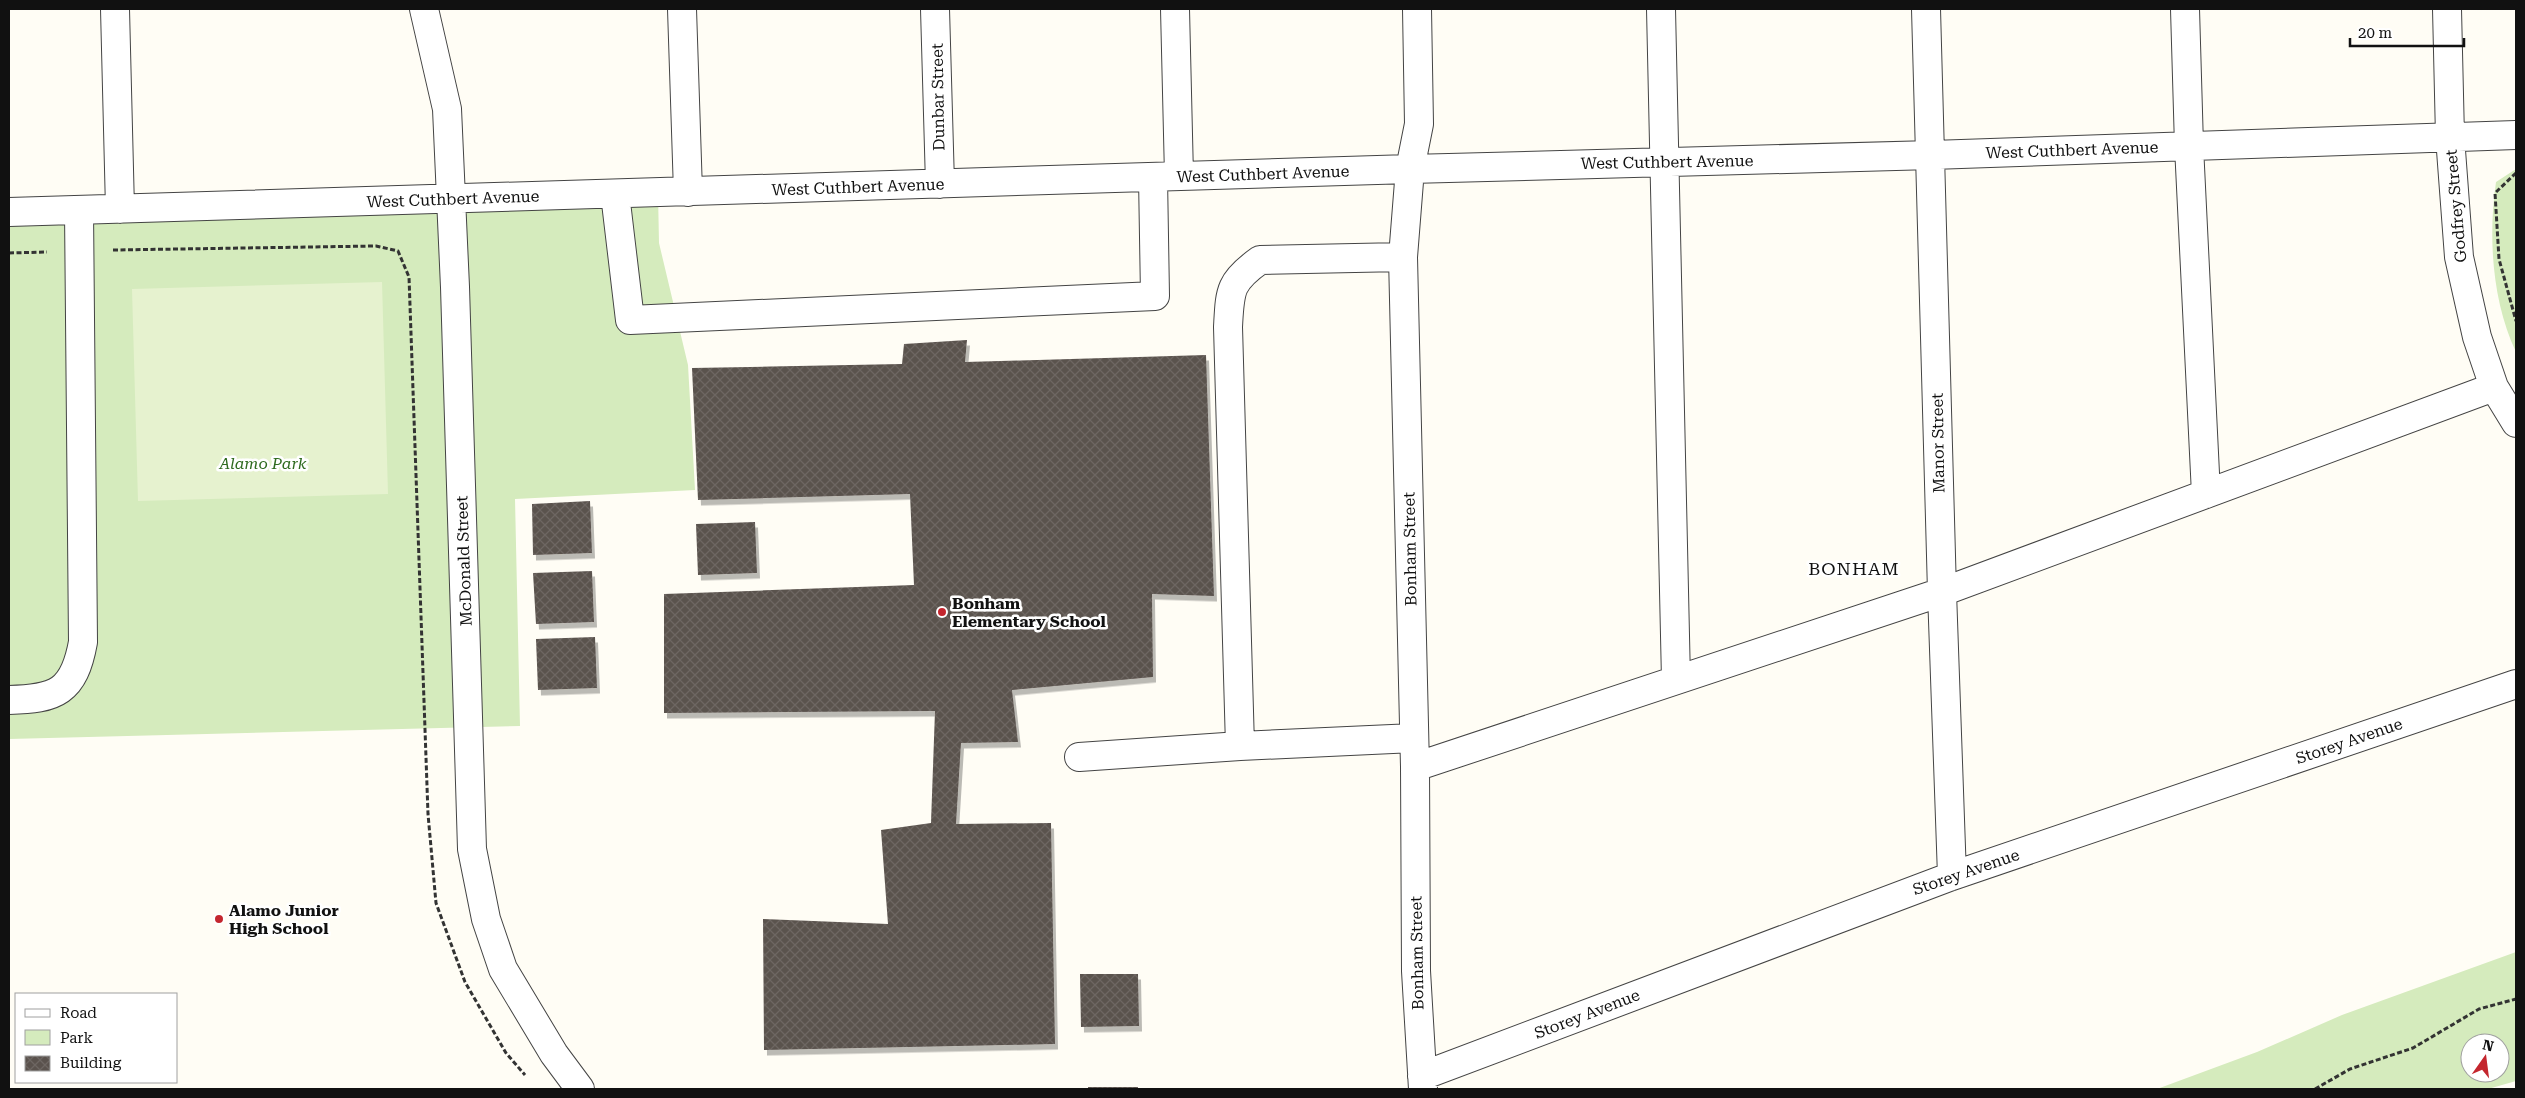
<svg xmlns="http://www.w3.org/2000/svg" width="2525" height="1098" viewBox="0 0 2525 1098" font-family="'Roboto Serif',serif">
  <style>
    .park { fill: #d5ebbd; fill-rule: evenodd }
    .pitch { fill: #e6f2cf }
    .building { fill: url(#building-cross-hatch); filter: url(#shadow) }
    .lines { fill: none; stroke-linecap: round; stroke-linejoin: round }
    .minor-casing { stroke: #444; stroke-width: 30 }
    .path { stroke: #333; stroke-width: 3; stroke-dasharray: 5 2.5; stroke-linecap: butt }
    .minor { stroke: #fff; stroke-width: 28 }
    .poi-dot { fill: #c4262e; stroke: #fff; stroke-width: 2 }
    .labels { text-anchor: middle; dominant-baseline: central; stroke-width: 5; stroke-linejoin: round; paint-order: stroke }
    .street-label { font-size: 16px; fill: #111; stroke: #fff }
    .park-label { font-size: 16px; font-style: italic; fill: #2f6b1f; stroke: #fff }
    .poi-label { font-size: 16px; font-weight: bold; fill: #111; stroke: #fff; text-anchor: start }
    .neighbourhood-label { font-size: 18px; letter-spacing: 1px; fill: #111; stroke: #fff }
  </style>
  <defs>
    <pattern id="building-cross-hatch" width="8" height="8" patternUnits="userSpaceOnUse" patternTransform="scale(1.25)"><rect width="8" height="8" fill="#5a524d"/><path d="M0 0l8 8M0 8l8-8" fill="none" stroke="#6d6662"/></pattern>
    <filter id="shadow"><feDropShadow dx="3" dy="5.5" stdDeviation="0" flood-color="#0004"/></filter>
  </defs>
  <rect width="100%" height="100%" fill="#fffdf5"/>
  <path class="park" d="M 2516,169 L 2516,352 C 2492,301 2488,237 2496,182 Z
    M 658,193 L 659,243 L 688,365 L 695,490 L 515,499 L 520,726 L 9,739 L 9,211 Z
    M 2516,952 L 2516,1081 L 2488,1089 L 2157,1089 L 2257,1052 L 2342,1015 ZM 2470,1043 L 2500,1043 L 2500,1073 L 2470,1073 Z"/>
  <path class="pitch" d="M 382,282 L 388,494 L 138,501 L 132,289 Z"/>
  <path class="building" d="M 967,340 L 965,362 L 1206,355 L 1214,596 L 1152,594 L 1153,677 L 1012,690 L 1018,742 L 961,743 L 956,824 L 1051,823 L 1055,1044 L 764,1050 L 763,919 L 888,924 L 881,830 L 931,823 L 935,711 L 664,713 L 664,594 L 914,585 L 910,494 L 698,500 L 692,368 L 902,364 L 904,344 Z
    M 590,501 L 592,553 L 533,555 L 532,504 Z
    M 755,522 L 757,573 L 698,575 L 696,524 Z
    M 592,571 L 594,622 L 536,624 L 533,573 Z
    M 595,637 L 597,688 L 538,690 L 536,639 Z
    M 1080,974 L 1138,974 L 1139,1026 L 1081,1027 Z
    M 1088,1087 L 1138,1087 L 1138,1089 L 1088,1089 Z"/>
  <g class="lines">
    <defs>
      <path id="minor" d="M 115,9 L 120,209
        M 424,9 L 447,109 L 455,287 L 472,849 L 486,919 L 503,969 L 554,1054 L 580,1089
        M 682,9 L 688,192
        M 935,9 L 940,184
        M 1175,9 L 1179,176
        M 1417,9 L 1419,124 L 1410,169 L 1403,257 L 1415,767 L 1416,971 L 1423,1089
        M 1661,9 L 1676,680
        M 1926,9 L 1942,592 L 1952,876
        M 2185,9 L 2189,146 L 2206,494
        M 2447,9 L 2450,137 L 2459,257 L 2477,337 L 2494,387 L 2516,423
        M 615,194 L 630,320 L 1155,296 L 1153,177
        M 9,212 L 1410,169 L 1932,155 L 2516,135
        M 9,700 C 56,699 74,692 83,642 L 79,210
        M 1240,746 L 1228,327 C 1230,291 1229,282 1260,260 L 1403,257
        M 1079,757 L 1240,746 L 1414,738
        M 1415,767 L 1942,592 L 2494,387
        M 1422,1076 L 1952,876 L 2516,684"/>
    </defs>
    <use href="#minor" class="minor-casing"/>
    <path class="path" d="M 2516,173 L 2495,193 L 2499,259 L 2516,321
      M 113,250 L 376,246 L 398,251 L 409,277 L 428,814 L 436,903 L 465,982 L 506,1053 L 525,1075
      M 9,253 L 47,252
      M 2315,1089 L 2350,1069 L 2413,1048 L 2479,1009 L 2516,999"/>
    <use href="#minor" class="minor"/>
  </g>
  <g class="poi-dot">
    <circle cx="942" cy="612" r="5"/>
    <circle cx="219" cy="919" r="5"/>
  </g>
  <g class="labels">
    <g class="street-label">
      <text transform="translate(938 97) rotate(-91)">Dunbar Street</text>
      <text transform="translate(2072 150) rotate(-2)">West Cuthbert Avenue</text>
      <text transform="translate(1667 162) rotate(-1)">West Cuthbert Avenue</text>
      <text transform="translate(1263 174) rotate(-2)">West Cuthbert Avenue</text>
      <text transform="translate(858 187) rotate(-2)">West Cuthbert Avenue</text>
      <text transform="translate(453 199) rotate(-2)">West Cuthbert Avenue</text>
      <text transform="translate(2456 206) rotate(-95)">Godfrey Street</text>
      <text transform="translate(1938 443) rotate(-91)">Manor Street</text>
      <text transform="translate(1410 549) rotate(-91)">Bonham Street</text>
      <text transform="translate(464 561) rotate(-92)">McDonald Street</text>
      <text transform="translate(2349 741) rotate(-19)">Storey Avenue</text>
      <text transform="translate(1966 872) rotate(-19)">Storey Avenue</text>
      <text transform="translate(1417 953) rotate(-91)">Bonham Street</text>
      <text transform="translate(1587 1014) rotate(-21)">Storey Avenue</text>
    </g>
    <g class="park-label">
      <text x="263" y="463">Alamo Park</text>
    </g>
    <g class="poi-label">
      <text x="952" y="603">Bonham<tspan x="952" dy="18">Elementary School</tspan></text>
      <text x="229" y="910">Alamo Junior<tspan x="229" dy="18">High School</tspan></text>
    </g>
    <g class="neighbourhood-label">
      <text x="1854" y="568">BONHAM</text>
    </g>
  </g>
  <rect width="2525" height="1098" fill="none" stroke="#111111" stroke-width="20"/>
  <rect x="15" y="993" width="162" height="90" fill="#ffffff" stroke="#a0a0a0"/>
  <rect x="25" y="1009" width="25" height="8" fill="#ffffff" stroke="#a0a0a0"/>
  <text x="60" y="1018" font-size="15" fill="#111111">Road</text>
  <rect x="25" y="1030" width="25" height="15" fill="#d5ebbd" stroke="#a0a0a0"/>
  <text x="60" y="1043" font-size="15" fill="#111111">Park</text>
  <rect x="25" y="1056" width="25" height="15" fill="url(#building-cross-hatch)" stroke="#a0a0a0"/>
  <text x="60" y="1068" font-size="15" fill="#111111">Building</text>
  <g transform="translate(2485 1058) rotate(14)"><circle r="24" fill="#ffffff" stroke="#a0a0a0"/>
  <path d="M0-4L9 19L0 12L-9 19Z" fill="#c4262e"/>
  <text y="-8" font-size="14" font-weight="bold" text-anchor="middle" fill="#111111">N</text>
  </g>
  <path d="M2350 38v8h114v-8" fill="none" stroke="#111111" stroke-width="2.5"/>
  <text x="2358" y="38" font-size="15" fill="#111111" stroke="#ffffff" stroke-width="4" paint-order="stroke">20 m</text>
</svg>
